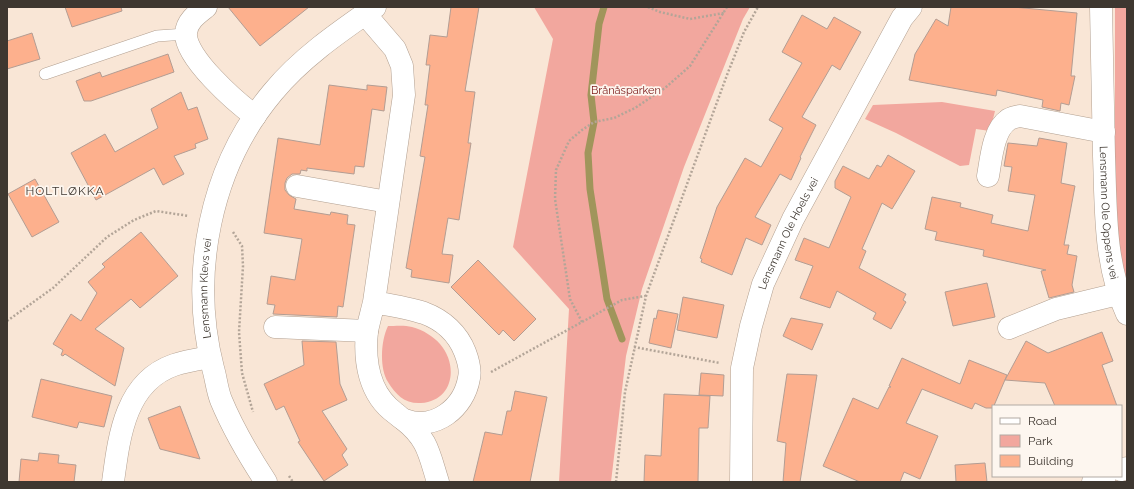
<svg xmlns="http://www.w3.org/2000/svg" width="1134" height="489" viewBox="0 0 1134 489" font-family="Raleway,sans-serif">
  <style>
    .green { fill: #f2a79e }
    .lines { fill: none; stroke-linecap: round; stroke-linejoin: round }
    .stream { stroke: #a0955b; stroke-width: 7 }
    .building { fill: #fdb08d; stroke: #b39d93 }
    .service-casing { stroke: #b2a091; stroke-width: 12 }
    .minor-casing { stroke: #b2a091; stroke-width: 23 }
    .tertiary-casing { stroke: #b2a091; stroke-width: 23 }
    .path { stroke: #b3a598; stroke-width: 2.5; stroke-dasharray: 2 2; stroke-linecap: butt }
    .service { stroke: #fff; stroke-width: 11 }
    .minor { stroke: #fff; stroke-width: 22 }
    .tertiary { stroke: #fff; stroke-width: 22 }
    .labels { text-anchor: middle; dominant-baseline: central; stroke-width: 3.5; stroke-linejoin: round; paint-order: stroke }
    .park-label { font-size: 11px; fill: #7c1a19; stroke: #fdf6ef }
    .street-label { font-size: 11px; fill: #3e3730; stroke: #fdf6ef }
    .neighbourhood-label { font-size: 12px; letter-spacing: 1px; fill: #3e3730; stroke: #fdf6ef }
  </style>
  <rect width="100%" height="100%" fill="#f9e6d6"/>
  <path class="green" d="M 534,7 L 750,7 L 743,19 L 684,167 L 642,289 L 626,356 L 611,482 L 559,482 L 569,309 L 513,247 L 553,39 Z
    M 1115,7 L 1127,7 L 1127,291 L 1121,279 L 1115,215 Z
    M 942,102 L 995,111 L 990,131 L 976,129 L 969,165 L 960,166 L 896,133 L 865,119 L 873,105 Z
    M 388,326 C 395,326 405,325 412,327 C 423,330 433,336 440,344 C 459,366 453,401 421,403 C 405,404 396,395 388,382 C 379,368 381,340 388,326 Z"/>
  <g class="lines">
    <path class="stream" d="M 604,7 L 599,24 L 591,95 L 594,122 L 588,153 L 590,189 L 607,299 L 622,339"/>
  </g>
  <path class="building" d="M 65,7 L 121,7 L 122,11 L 72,27 Z
    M 228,7 L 309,7 L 260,46 Z
    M 451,7 L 479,7 L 465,91 L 475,92 L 468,143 L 471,143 L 459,220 L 448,218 L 442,254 L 453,255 L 449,283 L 411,277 L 412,270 L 406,268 L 425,157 L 420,156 L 428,105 L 425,105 L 430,65 L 426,65 L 430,35 L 447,37 Z
    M 951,7 L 1013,7 L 1077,13 L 1071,76 L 1075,76 L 1069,105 L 1061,103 L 1060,111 L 1042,107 L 1043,100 L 997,90 L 996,96 L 909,80 L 915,54 L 936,19 L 948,26 Z
    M 802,15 L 827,29 L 834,17 L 861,32 L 840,70 L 832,65 L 802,117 L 816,125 L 800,157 L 801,158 L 791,180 L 780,174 L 755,217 L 771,225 L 762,245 L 746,238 L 732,275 L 701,262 L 702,259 L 700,258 L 717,207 L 745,158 L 761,167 L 783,128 L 769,120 L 802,63 L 782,52 Z
    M 32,33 L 40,59 L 7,69 L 7,41 Z
    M 168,54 L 174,72 L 91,101 L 84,101 L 76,81 L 100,72 L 102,77 Z
    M 329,85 L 367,90 L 367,85 L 387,87 L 384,111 L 372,109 L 364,167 L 355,166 L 354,174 L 307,168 L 307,171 L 301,170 L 300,174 L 292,174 L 287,178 L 285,183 L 285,190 L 289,195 L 296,199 L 294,209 L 330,215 L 331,212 L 348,215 L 347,224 L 355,225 L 343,307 L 338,306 L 337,317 L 273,314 L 275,305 L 267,304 L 271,276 L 295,280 L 302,239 L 264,233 L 278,138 L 320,145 Z
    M 181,92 L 188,110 L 197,107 L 208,139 L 195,144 L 196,148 L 174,156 L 184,174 L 163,185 L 154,168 L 96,200 L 71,153 L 105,134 L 115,152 L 158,128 L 151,109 Z
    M 1039,138 L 1067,143 L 1061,183 L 1075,186 L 1064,245 L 1069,245 L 1067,254 L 1077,256 L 1072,285 L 1074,292 L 1049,298 L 1041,271 L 1046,270 L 983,256 L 984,250 L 935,240 L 937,232 L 925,229 L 932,197 L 961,203 L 960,207 L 993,215 L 991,223 L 1028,231 L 1035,195 L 1008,191 L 1012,167 L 1004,166 L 1008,143 L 1037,146 Z
    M 888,155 L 915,171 L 892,209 L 882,203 L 862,249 L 866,251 L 859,268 L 906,294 L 903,300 L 906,302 L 891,329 L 873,319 L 876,313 L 837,291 L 830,308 L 800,298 L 813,266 L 795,260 L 804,238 L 829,248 L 851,197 L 835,188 L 835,181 L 843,166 L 869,179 L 877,165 L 881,167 Z
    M 35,179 L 59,222 L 32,237 L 8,194 Z
    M 141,232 L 178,276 L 140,308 L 131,299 L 95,329 L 124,348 L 115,386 L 65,354 L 63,356 L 61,355 L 63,350 L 53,344 L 71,314 L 81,321 L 97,293 L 88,282 L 105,267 L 102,264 Z
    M 478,260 L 536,319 L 514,341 L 503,330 L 499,335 L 451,287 Z
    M 987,283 L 995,317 L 953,326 L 945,292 Z
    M 683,297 L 724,305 L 717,338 L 677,330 Z
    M 658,310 L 678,314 L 671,348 L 649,343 L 654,318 L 656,319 Z
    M 791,318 L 823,324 L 812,350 L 783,336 Z
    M 1102,332 L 1113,361 L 1102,365 L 1117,406 L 1055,406 L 1045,383 L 1005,380 L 1026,341 L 1048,353 Z
    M 302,341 L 336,342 L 340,384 L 347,400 L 322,411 L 347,449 L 342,455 L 348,465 L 324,481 L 298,442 L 300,441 L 284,406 L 276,410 L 264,384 L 304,365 Z
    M 902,358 L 960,384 L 969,360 L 1007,375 L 993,408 L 986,408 L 975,403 L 972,409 L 922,389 L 906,423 L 938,436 L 920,479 L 904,472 L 900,482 L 860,482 L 823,466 L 853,398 L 878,409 L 889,387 L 891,387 L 889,386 Z
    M 701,373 L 724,375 L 723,396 L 699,395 Z
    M 787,374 L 817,375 L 800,482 L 783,482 L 786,443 L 777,441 Z
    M 41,379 L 112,396 L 104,427 L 79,422 L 77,428 L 32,417 Z
    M 515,391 L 547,397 L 530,482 L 473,482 L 485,432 L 502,435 L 507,411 L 511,411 Z
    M 664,394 L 710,396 L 708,428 L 699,428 L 698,482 L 644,482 L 645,455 L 661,456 Z
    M 180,406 L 200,459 L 160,449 L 148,418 Z
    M 39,453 L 59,455 L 58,463 L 76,465 L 74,482 L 19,482 L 21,459 L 38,461 Z
    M 985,463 L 987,482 L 956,482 L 955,465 Z"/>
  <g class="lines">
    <defs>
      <path id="service" d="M 45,74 L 157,36 L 186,34"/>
      <g id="minor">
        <path d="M 206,7 C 197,14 187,21 186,33 C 184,57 237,103 255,116"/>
        <path id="s1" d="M 1101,7 C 1102,57 1103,106 1104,156 C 1106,210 1104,264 1127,314"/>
        <path d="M 365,14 L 395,49 L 402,66 L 404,95 L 374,302 C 372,311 369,321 367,331 C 364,361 369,394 395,413 C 398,415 401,419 405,420 C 435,431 464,408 469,378 C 471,370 468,360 465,352 C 458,334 443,320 424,313 C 409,308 391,305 374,302"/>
        <path d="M 988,176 C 991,160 993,130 1008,120 C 1010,118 1016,117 1020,116 L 1104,132"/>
        <path d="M 297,186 L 388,202"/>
        <path d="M 275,327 L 367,331"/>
        <path d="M 1009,328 L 1056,309 L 1118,294"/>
        <path d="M 404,420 C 428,439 429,454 438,482"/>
        <path d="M 1121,470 L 1127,468"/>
        <path d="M 113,482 C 119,437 125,382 174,365 C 186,361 199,359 210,357"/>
        <path id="s2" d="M 741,482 L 742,368 L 751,326 L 763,284 L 793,219 L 902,18 L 911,7"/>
        <path d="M 1093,482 L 1105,476"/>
      </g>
      <g id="tertiary">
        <path id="s3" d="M 266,482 C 249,456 233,429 221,400 C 217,390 216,378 213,368 C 189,274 210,167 273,92 C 301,58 339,32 375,7"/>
      </g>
    </defs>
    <use href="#service" class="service-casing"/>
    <use href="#minor" class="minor-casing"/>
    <use href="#tertiary" class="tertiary-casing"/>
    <path class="path" d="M 648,7 L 660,12 L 690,19 L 724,13
      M 233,232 L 242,246 L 243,266 L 239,332 L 242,373 L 253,412
      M 7,321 L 53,288 L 107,237 L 134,220 L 156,211 L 189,216
      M 582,322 L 570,299 L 555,199 L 556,170 L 569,141 L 582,130 L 594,122 L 614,118 L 635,108 L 665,88 L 690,66 L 727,7
      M 634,347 L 720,363
      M 491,372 L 622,300 L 645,296
      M 289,476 L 293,482
      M 616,482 L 625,392 L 646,296 L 727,75 L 744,32 L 758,7"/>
    <use href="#service" class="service"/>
    <use href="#minor" class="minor"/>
    <use href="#tertiary" class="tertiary"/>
  </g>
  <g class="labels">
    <g class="park-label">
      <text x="626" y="90">Brånåsparken</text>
    </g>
    <g class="street-label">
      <text stroke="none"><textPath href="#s1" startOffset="206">Lensmann Ole Oppens vei</textPath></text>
      <text stroke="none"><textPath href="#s2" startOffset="257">Lensmann Ole Hoels vei</textPath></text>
      <text stroke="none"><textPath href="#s3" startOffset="207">Lensmann Klevs vei</textPath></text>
    </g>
    <g class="neighbourhood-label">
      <text x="65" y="191">HOLTLØKKA</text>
    </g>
  </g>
  <rect width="1134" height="489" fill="none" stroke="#3e3730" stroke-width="16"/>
  <rect x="992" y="405" width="130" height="72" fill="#fdf6ef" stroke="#b1aaa3"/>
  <rect x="1000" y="418" width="20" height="6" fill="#ffffff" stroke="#b1aaa3"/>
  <text x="1028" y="425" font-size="12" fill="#3e3730">Road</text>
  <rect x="1000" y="435" width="20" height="12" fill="#f2a79e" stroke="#b1aaa3"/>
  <text x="1028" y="445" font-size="12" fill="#3e3730">Park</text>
  <rect x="1000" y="455" width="20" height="12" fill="#fdb08d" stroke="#b1aaa3"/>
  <text x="1028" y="465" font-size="12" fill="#3e3730">Building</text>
</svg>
